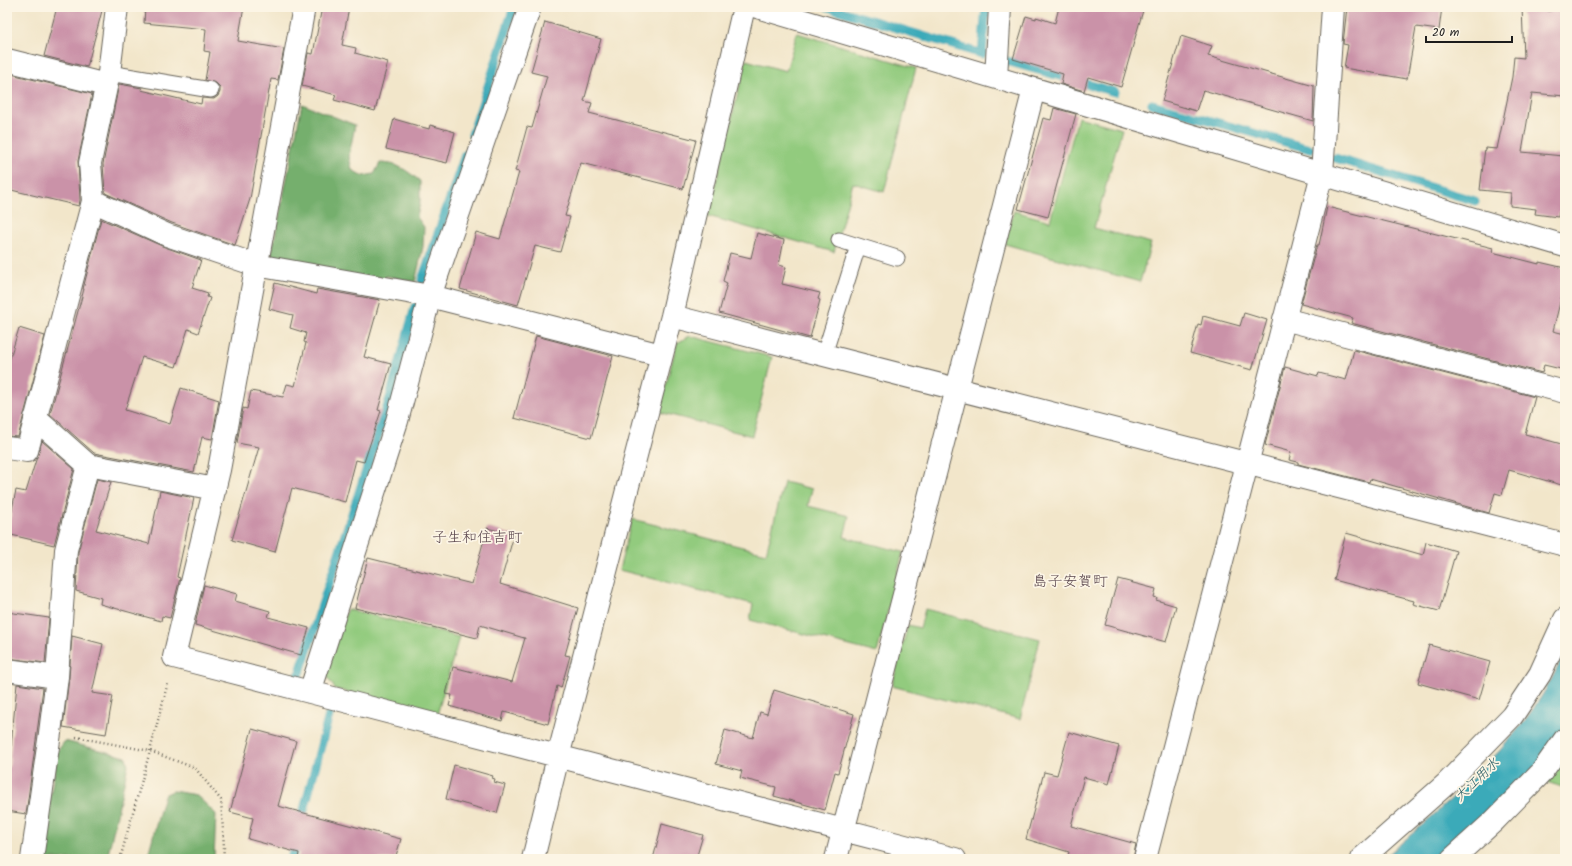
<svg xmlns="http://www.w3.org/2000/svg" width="1572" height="866" viewBox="0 0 1572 866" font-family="Kalam,'Klee One',sans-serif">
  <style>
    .green { fill: #92cb7e; stroke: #57744d }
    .forest { fill: #75af6d; stroke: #486644 }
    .water { fill: #3baab9; stroke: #2c636a }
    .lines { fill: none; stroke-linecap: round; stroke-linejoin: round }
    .stream { stroke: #3baab9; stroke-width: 9 }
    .building { fill: #ca92a8 }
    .lane-casing { stroke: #676359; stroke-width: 17 }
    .street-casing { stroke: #676359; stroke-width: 24 }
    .path { stroke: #676359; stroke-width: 2.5; stroke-dasharray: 1 3; stroke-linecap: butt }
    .lane { stroke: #fff; stroke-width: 15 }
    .street { stroke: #fff; stroke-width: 22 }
    .labels { text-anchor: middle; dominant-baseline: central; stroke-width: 3.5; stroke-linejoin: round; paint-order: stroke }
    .water-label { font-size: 14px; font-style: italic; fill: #2a5c63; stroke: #fcf5e5 }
    .quarter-label { font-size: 15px; fill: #59454d; stroke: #fcf5e5 }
  </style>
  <rect width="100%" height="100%" fill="#fcf5e5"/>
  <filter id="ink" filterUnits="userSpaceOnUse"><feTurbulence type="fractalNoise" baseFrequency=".025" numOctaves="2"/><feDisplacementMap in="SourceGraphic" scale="8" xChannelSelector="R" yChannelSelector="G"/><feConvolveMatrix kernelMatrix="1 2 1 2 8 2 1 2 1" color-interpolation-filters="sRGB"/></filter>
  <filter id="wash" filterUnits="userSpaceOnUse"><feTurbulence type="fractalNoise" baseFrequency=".012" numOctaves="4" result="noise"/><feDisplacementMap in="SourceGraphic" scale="16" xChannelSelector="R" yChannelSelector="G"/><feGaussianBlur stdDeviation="0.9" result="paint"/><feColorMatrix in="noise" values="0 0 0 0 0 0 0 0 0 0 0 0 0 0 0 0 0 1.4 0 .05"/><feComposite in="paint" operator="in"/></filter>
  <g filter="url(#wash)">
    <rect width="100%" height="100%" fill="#f2e6ca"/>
    <path class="green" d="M 797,33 L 916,68 L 884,192 L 853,183 L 834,252 L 708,216 L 746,60 L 786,71 Z
      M 1078,117 L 1122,129 L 1094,228 L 1151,243 L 1140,282 L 1005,244 L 1014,211 L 1050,221 Z
      M 690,336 L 772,357 L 752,436 L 659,412 L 677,343 Z
      M 784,482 L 812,489 L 808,506 L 849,516 L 844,537 L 903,552 L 877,653 L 750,620 L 753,604 L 619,570 L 632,519 L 766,553 Z
      M 347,609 L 459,637 L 437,715 L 335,689 L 326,675 Z
      M 925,609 L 1040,639 L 1020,719 L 892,686 L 908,625 L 920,628 Z
      M 1565,752 L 1565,788 L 1544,781 Z"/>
    <path class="forest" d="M 302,104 L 355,125 L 349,156 L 352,170 L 363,176 L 374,174 L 380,163 C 398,163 406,170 420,181 L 420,203 L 417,217 L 424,227 L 423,247 L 415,282 L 387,276 L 378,283 L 270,261 Z
      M 65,741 L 126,757 L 128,765 L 107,859 L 40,859 L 58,750 Z
      M 173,791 L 196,795 L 216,814 L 214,859 L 147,859 L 164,795 Z"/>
    <path class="water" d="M 1565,651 L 1565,727 L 1540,761 L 1494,811 L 1440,859 L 1383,859 C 1451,799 1530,737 1565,651 Z"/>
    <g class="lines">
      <path class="stream" d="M 828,7 L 982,54 L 986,7
        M 1007,61 L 1115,92
        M 1152,104 L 1310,149
        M 472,135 L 514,7
        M 1335,158 L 1475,201
        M 422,280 L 465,155
        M 298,678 L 389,401 L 415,307
        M 300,825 L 329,715
        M 291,859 L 296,841"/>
    </g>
    <g id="blocks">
      <path class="building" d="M 57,7 L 103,7 L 87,67 L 44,56 Z
        M 145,7 L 244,7 L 238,41 L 284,49 L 278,80 L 271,79 L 250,199 L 235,245 L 172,223 L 105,193 L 103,164 L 119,84 L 142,88 L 141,90 L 201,104 L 202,98 L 214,99 L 218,96 L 220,92 L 220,87 L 216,83 L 205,80 L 210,52 L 204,51 L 206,29 L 144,23 Z
        M 322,7 L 349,7 L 342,45 L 356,48 L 355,53 L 388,62 L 375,111 L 334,100 L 336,95 L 302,86 L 308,53 L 313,54 Z
        M 1059,7 L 1144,7 L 1121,87 L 1088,77 L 1084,91 L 1061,84 L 1063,74 L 1013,59 L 1026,16 L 1036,19 L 1036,17 L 1055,23 Z
        M 1347,7 L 1442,7 L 1439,30 L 1416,27 L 1407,79 L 1344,68 L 1348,45 L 1343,44 Z
        M 1522,7 L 1548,7 L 1548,11 L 1565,9 L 1565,96 L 1532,93 L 1522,152 L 1563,156 L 1562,162 L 1565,163 L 1565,212 L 1559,212 L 1558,217 L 1535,214 L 1536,209 L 1510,206 L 1511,193 L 1480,190 L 1485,148 L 1497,149 L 1512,77 L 1514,57 L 1524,58 Z
        M 545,22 L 601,39 L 584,101 L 592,103 L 589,113 L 696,140 L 683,189 L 581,163 L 565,216 L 570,217 L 560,252 L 535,246 L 518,305 L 460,289 L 476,232 L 500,239 L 519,172 L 515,171 L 527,127 L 532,128 L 547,76 L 531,72 Z
        M 1181,36 L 1212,46 L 1208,56 L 1314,86 L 1313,121 L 1203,90 L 1196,111 L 1162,101 Z
        M 7,73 L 92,94 L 78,161 L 80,200 L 79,206 L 7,189 Z
        M 1054,108 L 1076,114 L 1048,217 L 1018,209 L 1043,118 L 1051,120 Z
        M 394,119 L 429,129 L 430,125 L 455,132 L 447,163 L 386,149 Z
        M 1327,207 L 1493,248 L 1492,252 L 1539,264 L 1539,262 L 1565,268 L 1565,282 L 1553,331 L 1565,334 L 1565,370 L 1544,365 L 1542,373 L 1351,323 L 1353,318 L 1301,304 L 1317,245 L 1319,245 Z
        M 101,219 L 162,246 L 201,260 L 192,288 L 208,293 L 207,297 L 210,298 L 198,333 L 188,329 L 176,367 L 142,357 L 125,410 L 170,424 L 181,388 L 219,400 L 212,439 L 202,437 L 194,472 L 94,453 L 50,414 L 84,289 L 83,289 Z
        M 757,233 L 784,240 L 779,265 L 786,267 L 782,284 L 820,293 L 818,299 L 820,300 L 810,338 L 719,313 L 727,283 L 723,281 L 730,253 L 751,258 Z
        M 275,283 L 316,294 L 317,289 L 380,300 L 364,357 L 391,364 L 378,410 L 381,411 L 364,462 L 356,460 L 345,502 L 292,488 L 275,552 L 232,540 L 259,447 L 237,443 L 243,408 L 247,409 L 251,391 L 283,397 L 287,384 L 295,386 L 306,343 L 304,342 L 306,333 L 290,328 L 293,315 L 269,309 Z
        M 1244,313 L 1267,320 L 1252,370 L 1190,353 L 1198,324 L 1201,325 L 1203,316 L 1240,326 Z
        M 19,328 L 45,336 L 18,437 L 7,436 L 7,368 Z
        M 536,336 L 613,356 L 591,438 L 514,418 Z
        M 1354,350 L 1535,397 L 1525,434 L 1565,445 L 1565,486 L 1509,470 L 1502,495 L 1495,493 L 1489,513 L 1370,479 L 1369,482 L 1298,464 L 1298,462 L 1289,460 L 1291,452 L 1265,445 L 1285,367 L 1318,376 L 1319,373 L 1346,380 Z
        M 42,441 L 74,469 L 54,545 L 7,534 L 16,490 L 26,492 Z
        M 97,479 L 111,482 L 96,530 L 149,544 L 160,491 L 194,498 L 177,577 L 180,578 L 170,618 L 162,616 L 161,621 L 100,604 L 101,598 L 76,591 L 78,552 Z
        M 487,528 L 514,535 L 500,584 L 578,608 L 565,655 L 570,656 L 561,688 L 557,686 L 548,724 L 504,712 L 502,721 L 449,706 L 452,695 L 446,694 L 453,667 L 512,682 L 525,638 L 524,638 L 480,625 L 477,638 L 355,608 L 368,558 L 472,584 Z
        M 1346,533 L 1423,555 L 1426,542 L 1456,551 L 1439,611 L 1413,604 L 1414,601 L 1334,580 Z
        M 1118,579 L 1156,589 L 1154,597 L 1157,598 L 1156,600 L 1176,606 L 1166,642 L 1105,625 Z
        M 204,585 L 237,594 L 235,601 L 270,611 L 268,617 L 309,628 L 301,655 L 195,625 Z
        M 7,612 L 49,618 L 45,663 L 7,658 Z
        M 72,636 L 103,644 L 92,693 L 113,696 L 106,734 L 63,727 L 69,678 Z
        M 1429,645 L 1490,662 L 1479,700 L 1418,683 Z
        M 17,684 L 43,688 L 26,814 L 7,811 L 7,766 L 9,767 Z
        M 774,690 L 854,714 L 838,773 L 835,772 L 825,810 L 774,796 L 776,787 L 740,778 L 742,771 L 716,764 L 725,730 L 753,738 L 760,712 L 767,714 Z
        M 252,729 L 296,741 L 278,806 L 401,839 L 395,859 L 298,859 L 299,853 L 248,839 L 253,818 L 230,812 Z
        M 1069,732 L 1119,746 L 1109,784 L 1084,777 L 1071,826 L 1136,844 L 1133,859 L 1067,859 L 1069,852 L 1026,839 L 1044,772 L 1057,775 Z
        M 454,765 L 493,776 L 492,778 L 495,779 L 494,782 L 505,785 L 497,813 L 446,799 Z
        M 662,824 L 703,835 L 696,859 L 653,859 Z"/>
    </g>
  </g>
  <g filter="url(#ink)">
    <use href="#blocks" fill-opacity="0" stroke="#676359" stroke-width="1"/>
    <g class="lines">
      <defs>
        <path id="lane" d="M 109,73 L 211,90
          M 839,240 L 897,258
          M 824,355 L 858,246"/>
        <path id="street" d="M 304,7 L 219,470 L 174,657 L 310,692
          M 530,7 L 430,296 L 397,421 L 310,692 L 955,859
          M 757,7 L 1565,246
          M 7,60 L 106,85
          M 996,77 L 1000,7
          M 93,201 L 167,235 L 256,265 L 430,296 L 661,355
          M 672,316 L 1565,545
          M 1284,319 L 1565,392
          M 35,418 L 88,465 L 215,489
          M 7,448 L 27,451 L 93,201 L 90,163 L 109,73 L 117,7
          M 7,670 L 57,677 L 50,733 L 32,859
          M 57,677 L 66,550 L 88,465
          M 533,859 L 558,757 L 672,316 L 744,7
          M 836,859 L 1034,89
          M 1145,859 L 1322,174 L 1333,7
          M 1361,859 L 1446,784 L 1512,716 L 1540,674 L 1565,619
          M 1452,859 L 1494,821 L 1541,773 L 1565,739"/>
      </defs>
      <use href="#lane" class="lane-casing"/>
      <use href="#street" class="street-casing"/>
      <path class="path" d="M 76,737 L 150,751 L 195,768 L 221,800 L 224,847 L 223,859
        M 120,859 L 150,751 L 168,682"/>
      <use href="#lane" class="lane"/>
      <use href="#street" class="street"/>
    </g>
  </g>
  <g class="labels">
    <g class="water-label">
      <text transform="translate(1477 780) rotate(-44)">大江用水</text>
    </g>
    <g class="quarter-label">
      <text x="477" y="538">子生和住吉町</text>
      <text x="1070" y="582">島子安賀町</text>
    </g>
  </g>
  <rect width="1572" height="866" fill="none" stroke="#fcf5e5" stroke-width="24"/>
  <path d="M1426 36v6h86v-6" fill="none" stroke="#1c1c1c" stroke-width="2"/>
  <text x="1432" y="36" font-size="12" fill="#1c1c1c" stroke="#fcf5e5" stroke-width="3" paint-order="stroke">20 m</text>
</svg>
